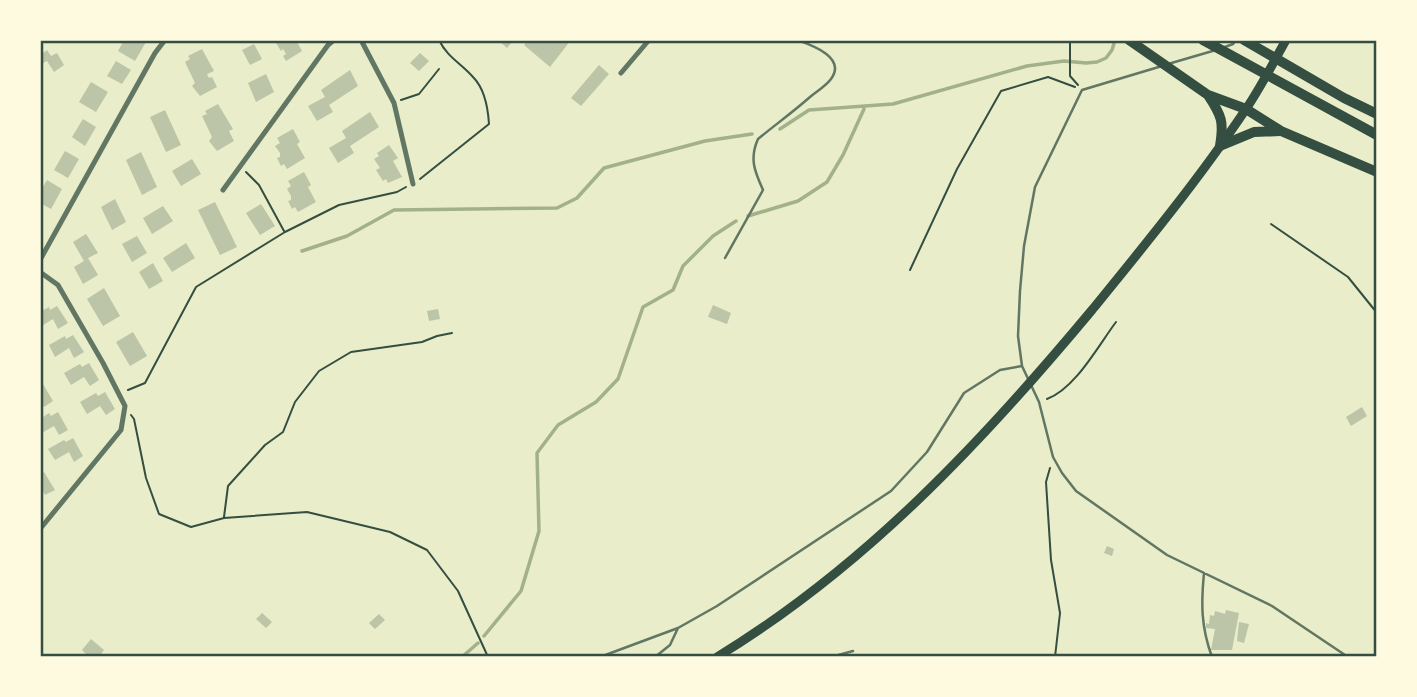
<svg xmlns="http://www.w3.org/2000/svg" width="1417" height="697" viewBox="0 0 1417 697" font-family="'PT Sans',sans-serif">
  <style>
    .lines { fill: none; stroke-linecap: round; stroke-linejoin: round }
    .stream { stroke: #a3b18a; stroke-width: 3.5 }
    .building { fill: #bcc5a7 }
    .path { stroke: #344e41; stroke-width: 2 }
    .service { stroke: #617663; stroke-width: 2.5 }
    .minor { stroke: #617663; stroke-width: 5 }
    .primary { stroke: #344e41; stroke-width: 9 }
    .trunk { stroke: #344e41; stroke-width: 10 }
    .neatline { fill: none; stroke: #344e41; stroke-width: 2.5 }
  </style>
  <rect width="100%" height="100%" fill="#e9edc9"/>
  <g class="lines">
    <path class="stream" d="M 780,129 L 809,110 L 893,104 L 1027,66 L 1064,61 L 1086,63 L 1097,62 L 1106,58 L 1112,50 L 1115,40
      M 748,216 L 798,201 L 827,182 L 843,155 L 864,109
      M 302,251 L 347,236 L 394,210 L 557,208 L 577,198 L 604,168 L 705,141 L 752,134
      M 484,636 L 521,591 L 539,531 L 537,453 L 558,425 L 596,402 L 618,379 L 643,307 L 673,290 L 683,266 L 713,236 L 736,221
      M 462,657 L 478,643"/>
  </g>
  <path class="building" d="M 124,40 L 146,42 L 135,61 L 118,51 Z
    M 278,40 L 296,40 L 302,51 L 286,61 L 283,56 L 286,54 L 283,49 L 281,51 L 276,43 Z
    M 498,40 L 514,40 L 507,48 Z
    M 528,40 L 571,40 L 550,67 L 524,45 Z
    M 254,44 L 262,59 L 250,65 L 242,50 Z
    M 202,49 L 214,71 L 207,74 L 209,78 L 212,77 L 217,87 L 200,96 L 192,86 L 195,83 L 185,62 L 190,59 L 188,56 Z
    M 47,50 L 51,56 L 57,53 L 64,65 L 54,72 L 47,61 L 43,63 L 40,55 Z
    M 420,53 L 429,61 L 419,71 L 410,63 Z
    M 116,61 L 131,70 L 122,84 L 107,76 Z
    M 599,65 L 609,74 L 581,106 L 571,98 Z
    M 350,70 L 358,86 L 329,105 L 333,112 L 317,121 L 308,106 L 325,97 L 321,90 Z
    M 266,74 L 274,92 L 256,102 L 248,83 Z
    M 91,82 L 108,92 L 96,112 L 79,102 Z
    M 218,104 L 233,129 L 229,131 L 234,141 L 217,151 L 209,141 L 212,137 L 202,116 L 207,114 L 205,111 Z
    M 165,110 L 181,145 L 166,152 L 150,117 Z
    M 370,112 L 379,127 L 350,146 L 354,153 L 338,163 L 329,148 L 346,138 L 342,131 Z
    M 83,119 L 96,127 L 85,146 L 72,137 Z
    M 293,129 L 300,142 L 297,144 L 305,158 L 287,169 L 284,164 L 281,166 L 277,158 L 280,157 L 280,153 L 275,146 L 280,143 L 277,138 Z
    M 389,145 L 398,158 L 393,161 L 402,177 L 388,183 L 386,179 L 383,181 L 376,170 L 380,168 L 374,159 L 379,156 L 377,153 Z
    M 65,151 L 79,159 L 68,178 L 54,170 Z
    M 141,152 L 157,187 L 142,195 L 126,160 Z
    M 192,159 L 201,174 L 181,186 L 172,171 Z
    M 304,172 L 311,185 L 308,187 L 316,202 L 298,212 L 295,207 L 292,209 L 288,201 L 291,200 L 291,196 L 287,189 L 291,186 L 288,181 Z
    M 47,180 L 62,189 L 51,209 L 40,203 L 40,192 Z
    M 115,199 L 126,222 L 112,230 L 101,207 Z
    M 215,202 L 237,247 L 220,255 L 198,210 Z
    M 261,204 L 275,226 L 260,235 L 246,213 Z
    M 163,206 L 173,221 L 152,234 L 143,218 Z
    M 86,234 L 98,253 L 88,258 L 98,275 L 83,284 L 74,267 L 84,261 L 73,242 Z
    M 137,236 L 147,253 L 132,262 L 122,244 Z
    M 186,243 L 195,258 L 172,272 L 163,258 Z
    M 153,263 L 163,281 L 149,289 L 139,272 Z
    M 104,288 L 120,316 L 103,326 L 87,299 Z
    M 713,305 L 731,313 L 727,324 L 708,317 Z
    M 57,306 L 68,323 L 58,329 L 53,319 L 40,327 L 40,312 L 49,307 L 50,310 Z
    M 438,309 L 440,319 L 429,321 L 427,311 Z
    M 133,332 L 147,356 L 130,366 L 116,342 Z
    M 73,335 L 84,352 L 74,358 L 69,348 L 55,357 L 49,345 L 65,336 L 66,339 Z
    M 89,363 L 99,380 L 90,386 L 84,377 L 71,385 L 64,373 L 80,364 L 82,367 Z
    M 43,384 L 53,401 L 44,407 L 40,401 L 40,385 Z
    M 105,392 L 115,409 L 106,415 L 100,406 L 87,414 L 80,402 L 96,393 L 98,396 Z
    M 1362,407 L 1367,416 L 1351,426 L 1346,417 Z
    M 58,412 L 68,430 L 59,435 L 54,426 L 40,434 L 40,419 L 49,413 L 51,416 Z
    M 73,438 L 83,456 L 74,462 L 69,452 L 55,460 L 48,449 L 64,440 L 66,442 Z
    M 44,472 L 55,490 L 45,495 L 40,486 L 40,475 Z
    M 1107,546 L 1114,549 L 1112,556 L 1104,553 Z
    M 1226,610 L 1239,613 L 1232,650 L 1211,650 L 1215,629 L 1206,628 L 1206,623 L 1209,624 L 1210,615 L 1214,616 L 1215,611 L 1225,614 Z
    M 262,613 L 272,622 L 266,628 L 256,619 Z
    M 379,614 L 385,620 L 375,629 L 369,623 Z
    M 1239,622 L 1249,624 L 1244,643 L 1237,641 Z
    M 91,639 L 104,650 L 99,657 L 89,657 L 82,650 Z"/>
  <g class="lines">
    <path class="path" d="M 1070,40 L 1070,76 L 1078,85
      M 401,100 L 419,94 L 439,69
      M 246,172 L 259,185 L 284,231
      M 420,179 L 489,124 C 488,108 484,88 473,77 C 462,64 447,57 439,40
      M 1271,224 L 1348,277 L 1377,313
      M 910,270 L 957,169 L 1001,91 L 1048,77 L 1075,87
      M 128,390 L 145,383 L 196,287 L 285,232 L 339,205 L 397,192 L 406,187
      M 1047,399 C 1075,389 1098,346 1116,322
      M 131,415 L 134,419 L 146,478 L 159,514 L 191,527 L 224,518 L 307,512 L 390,532 L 427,550 L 458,591 L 488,657
      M 1050,468 L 1046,482 L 1051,560 L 1060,613 L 1055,657
      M 224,517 L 228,486 L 265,445 L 283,432 L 295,402 L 319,371 L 351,352 L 422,342 L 437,336 L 452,333"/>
    <path class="service" d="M 1222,48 L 1233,44 L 1236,40
      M 1168,64 L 1216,50
      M 1162,66 L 1082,90 L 1035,187 L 1024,246 L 1020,291 L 1018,336 L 1022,366 L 1039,402 L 1053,457 L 1062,473 L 1076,491 L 1167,555 L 1272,606 L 1348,657
      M 725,258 L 763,190 C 755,172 749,159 758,139 C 775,125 793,112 810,97 C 817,91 826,86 831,79 C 847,57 811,45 797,40
      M 1204,573 C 1201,604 1201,627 1212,657
      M 600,657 L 678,628 L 717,606 L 891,491 L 927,452 L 964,393 L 1000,370 L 1022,366
      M 655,657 L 670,645 L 678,628
      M 831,657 L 853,651"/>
    <path class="minor" d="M 361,40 L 394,103 L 413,184
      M 621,73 L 649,40
      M 223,190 L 328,45 L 334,40
      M 40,260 L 155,53 L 165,40
      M 40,272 L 58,285 L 103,363 L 125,406 L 121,430 L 40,529"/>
    <path class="primary" d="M 717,657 C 865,567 982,442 1092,310 C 1145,245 1199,179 1246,109 C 1261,87 1273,63 1286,40"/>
    <path class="trunk" d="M 1129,40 L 1208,95 L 1246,109 L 1281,131 L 1377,172
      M 1203,40 L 1377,135
      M 1244,40 L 1344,98 L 1377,114
      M 1208,95 C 1222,116 1224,122 1220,146
      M 1220,146 L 1254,132 L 1280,131"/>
  </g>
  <rect width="1417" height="697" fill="none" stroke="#fefae0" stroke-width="84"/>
  <rect x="42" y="42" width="1333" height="613" class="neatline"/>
</svg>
